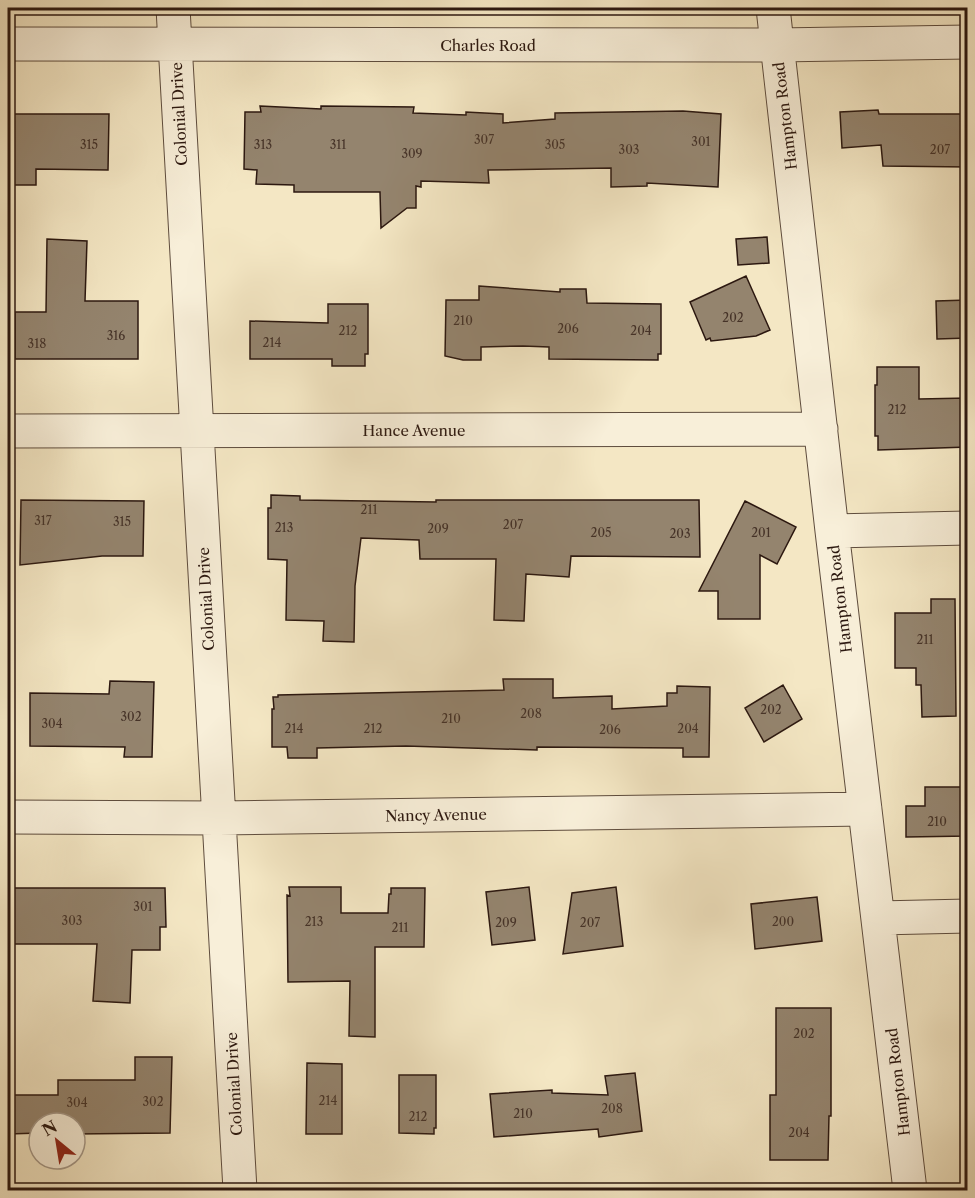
<svg xmlns="http://www.w3.org/2000/svg" width="975" height="1198" viewBox="0 0 975 1198" font-family="'Libre Caslon Text',serif">
  <style>
    .building { fill: #94846e; stroke: #2c1810; stroke-width: 1.5 }
    .lines { fill: none; stroke-linecap: round; stroke-linejoin: round }
    .minor-casing { stroke: #5e4c3d; stroke-width: 35 }
    .minor { stroke: #f8efd9; stroke-width: 33 }
    .labels { text-anchor: middle; dominant-baseline: central; stroke-width: 4.5; stroke-linejoin: round; paint-order: stroke }
    .number-label { font-size: 12px; fill: #463328 }
    .street-label { font-size: 15px; fill: #2c1810; stroke: #f8efd9 }
  </style>
  <rect width="100%" height="100%" fill="#f4e7c4"/>
  <filter id="stains"><feTurbulence type="fractalNoise" baseFrequency=".00333" numOctaves="4"/><feColorMatrix values="0 0 0 0 .2 0 0 0 0 .09 0 0 0 0 .02 0 0 0 .5 -.17"/></filter>
  <radialGradient id="worn" r=".72"><stop offset=".6" stop-color="#630" stop-opacity="0"/><stop offset="1" stop-color="#630" stop-opacity=".3"/></radialGradient>
  <path class="building" d="M 260,106 L 321,109 L 321,106 L 414,107 L 413,113 L 466,115 L 466,112 L 503,114 L 503,123 L 555,119 L 555,113 L 683,111 L 721,114 L 718,187 L 647,183 L 647,186 L 611,187 L 611,168 L 488,170 L 489,183 L 421,181 L 421,187 L 416,186 L 416,208 L 407,208 L 381,228 L 380,192 L 294,192 L 294,185 L 256,184 L 257,170 L 244,169 L 245,112 L 261,112 Z
    M 878,110 L 879,114 L 968,114 L 968,167 L 883,166 L 881,145 L 842,148 L 840,112 Z
    M 8,114 L 109,114 L 108,170 L 36,169 L 36,185 L 8,185 Z
    M 767,237 L 769,263 L 738,265 L 736,239 Z
    M 47,239 L 87,241 L 85,301 L 138,301 L 138,359 L 15,359 L 15,312 L 46,312 Z
    M 746,276 L 770,330 L 756,336 L 711,341 L 710,338 L 706,340 L 690,302 Z
    M 479,286 L 560,292 L 560,289 L 586,289 L 587,303 L 661,304 L 661,354 L 658,354 L 658,360 L 549,359 L 549,347 L 523,346 L 481,347 L 481,360 L 463,360 L 445,356 L 446,300 L 479,300 Z
    M 968,300 L 968,338 L 937,339 L 936,301 Z
    M 328,304 L 368,304 L 368,354 L 365,354 L 365,366 L 332,366 L 332,359 L 250,359 L 250,321 L 328,323 Z
    M 877,367 L 919,367 L 919,399 L 968,398 L 968,447 L 878,450 L 878,436 L 875,436 L 875,385 L 877,385 Z
    M 271,495 L 300,496 L 300,500 L 436,502 L 436,500 L 699,500 L 700,557 L 571,556 L 569,577 L 526,574 L 524,621 L 494,620 L 496,559 L 420,559 L 419,540 L 361,538 L 355,586 L 354,642 L 323,641 L 324,621 L 286,620 L 287,560 L 268,559 L 268,508 L 271,508 Z
    M 21,500 L 144,501 L 143,556 L 102,556 L 20,565 Z
    M 745,501 L 796,527 L 777,564 L 760,555 L 760,619 L 718,619 L 718,591 L 699,591 Z
    M 931,599 L 955,599 L 956,716 L 922,717 L 921,685 L 916,685 L 916,668 L 895,668 L 895,613 L 931,613 Z
    M 503,679 L 553,679 L 553,698 L 612,696 L 612,709 L 667,706 L 667,693 L 677,693 L 677,686 L 710,687 L 709,757 L 683,757 L 683,748 L 537,747 L 537,750 L 406,746 L 317,748 L 317,758 L 288,758 L 287,747 L 272,747 L 272,709 L 274,709 L 273,697 L 278,697 L 278,695 L 504,690 Z
    M 110,681 L 154,682 L 152,757 L 124,757 L 125,747 L 30,746 L 30,693 L 109,694 Z
    M 783,685 L 802,719 L 764,742 L 745,708 Z
    M 925,787 L 968,787 L 968,836 L 906,837 L 906,806 L 925,806 Z
    M 289,887 L 341,887 L 341,913 L 388,913 L 389,894 L 391,894 L 391,888 L 425,888 L 424,947 L 375,947 L 375,1037 L 349,1036 L 350,981 L 288,982 L 287,895 L 290,896 Z
    M 529,887 L 535,940 L 492,945 L 486,892 Z
    M 616,887 L 623,946 L 563,954 L 572,893 Z
    M 8,888 L 165,888 L 166,927 L 160,927 L 160,950 L 132,950 L 130,1003 L 93,1001 L 97,944 L 8,944 Z
    M 817,897 L 822,941 L 755,949 L 751,904 Z
    M 776,1008 L 831,1008 L 831,1116 L 829,1116 L 828,1160 L 770,1160 L 770,1095 L 776,1095 Z
    M 135,1057 L 172,1057 L 170,1133 L 75,1134 L 75,1123 L 39,1123 L 39,1133 L 8,1134 L 8,1095 L 58,1095 L 58,1080 L 135,1080 Z
    M 307,1063 L 342,1064 L 342,1134 L 306,1134 Z
    M 635,1073 L 642,1131 L 599,1137 L 598,1129 L 494,1137 L 490,1094 L 552,1090 L 552,1093 L 608,1095 L 605,1076 Z
    M 399,1075 L 436,1075 L 436,1128 L 434,1128 L 434,1134 L 399,1133 Z"/>
  <g class="lines">
    <defs>
      <path id="minor" d="M 173,8 L 240,1190
        M 773,8 L 832,531 L 910,1190
        M 8,44 L 777,45 L 968,42
        M 8,431 L 821,429
        M 832,531 L 968,528
        M 8,817 L 219,818 L 865,809
        M 878,918 L 968,916"/>
    </defs>
    <use href="#minor" class="minor-casing"/>
    <use href="#minor" class="minor"/>
  </g>
  <g class="labels">
    <g class="number-label">
      <text x="484" y="139">307</text>
      <text x="701" y="141">301</text>
      <text x="89" y="144">315</text>
      <text x="263" y="144">313</text>
      <text x="338" y="144">311</text>
      <text x="555" y="144">305</text>
      <text x="629" y="149">303</text>
      <text x="940" y="149">207</text>
      <text x="412" y="153">309</text>
      <text x="733" y="317">202</text>
      <text x="463" y="320">210</text>
      <text x="568" y="328">206</text>
      <text x="348" y="330">212</text>
      <text x="641" y="330">204</text>
      <text x="116" y="335">316</text>
      <text x="272" y="342">214</text>
      <text x="37" y="343">318</text>
      <text x="897" y="409">212</text>
      <text x="369" y="509">211</text>
      <text x="43" y="520">317</text>
      <text x="122" y="521">315</text>
      <text x="513" y="524">207</text>
      <text x="284" y="527">213</text>
      <text x="438" y="528">209</text>
      <text x="601" y="532">205</text>
      <text x="761" y="532">201</text>
      <text x="680" y="533">203</text>
      <text x="925" y="639">211</text>
      <text x="771" y="709">202</text>
      <text x="531" y="713">208</text>
      <text x="131" y="716">302</text>
      <text x="451" y="718">210</text>
      <text x="52" y="723">304</text>
      <text x="294" y="728">214</text>
      <text x="373" y="728">212</text>
      <text x="688" y="728">204</text>
      <text x="610" y="729">206</text>
      <text x="937" y="821">210</text>
      <text x="143" y="906">301</text>
      <text x="72" y="920">303</text>
      <text x="314" y="921">213</text>
      <text x="783" y="921">200</text>
      <text x="506" y="922">209</text>
      <text x="590" y="922">207</text>
      <text x="400" y="927">211</text>
      <text x="804" y="1033">202</text>
      <text x="328" y="1100">214</text>
      <text x="153" y="1101">302</text>
      <text x="77" y="1102">304</text>
      <text x="612" y="1108">208</text>
      <text x="523" y="1113">210</text>
      <text x="418" y="1116">212</text>
      <text x="799" y="1132">204</text>
    </g>
    <g class="street-label">
      <text x="488" y="45">Charles Road</text>
      <text transform="translate(179 114) rotate(-93)">Colonial Drive</text>
      <text transform="translate(785 116) rotate(-97)">Hampton Road</text>
      <text x="414" y="430">Hance Avenue</text>
      <text transform="translate(206 599) rotate(-93)">Colonial Drive</text>
      <text transform="translate(840 599) rotate(-97)">Hampton Road</text>
      <text transform="translate(436 815) rotate(-1)">Nancy Avenue</text>
      <text transform="translate(898 1082) rotate(-97)">Hampton Road</text>
      <text transform="translate(234 1084) rotate(-93)">Colonial Drive</text>
    </g>
  </g>
  <rect width="975" height="1198" fill="none" stroke="#f4e7c4" stroke-width="30"/>
  <rect x="9" y="9" width="957" height="1180" fill="none" stroke="#2c1810" stroke-width="3"/>
  <rect x="15" y="15" width="945" height="1168" fill="none" stroke="#2c1810" stroke-width="1.5"/>
  <g transform="translate(57 1141) rotate(330)"><circle r="28" fill="#f8efd9" stroke="#a69989" stroke-width="1.5"/>
  <path d="M0-4.5L10 22L0 15L-10 22Z" fill="#8f2418"/>
  <text y="-9" font-size="16" font-weight="bold" text-anchor="middle" fill="#2c1810">N</text>
  </g>
  <rect width="100%" height="100%" filter="url(#stains)"/>
  <rect width="100%" height="100%" fill="url(#worn)"/>
</svg>
